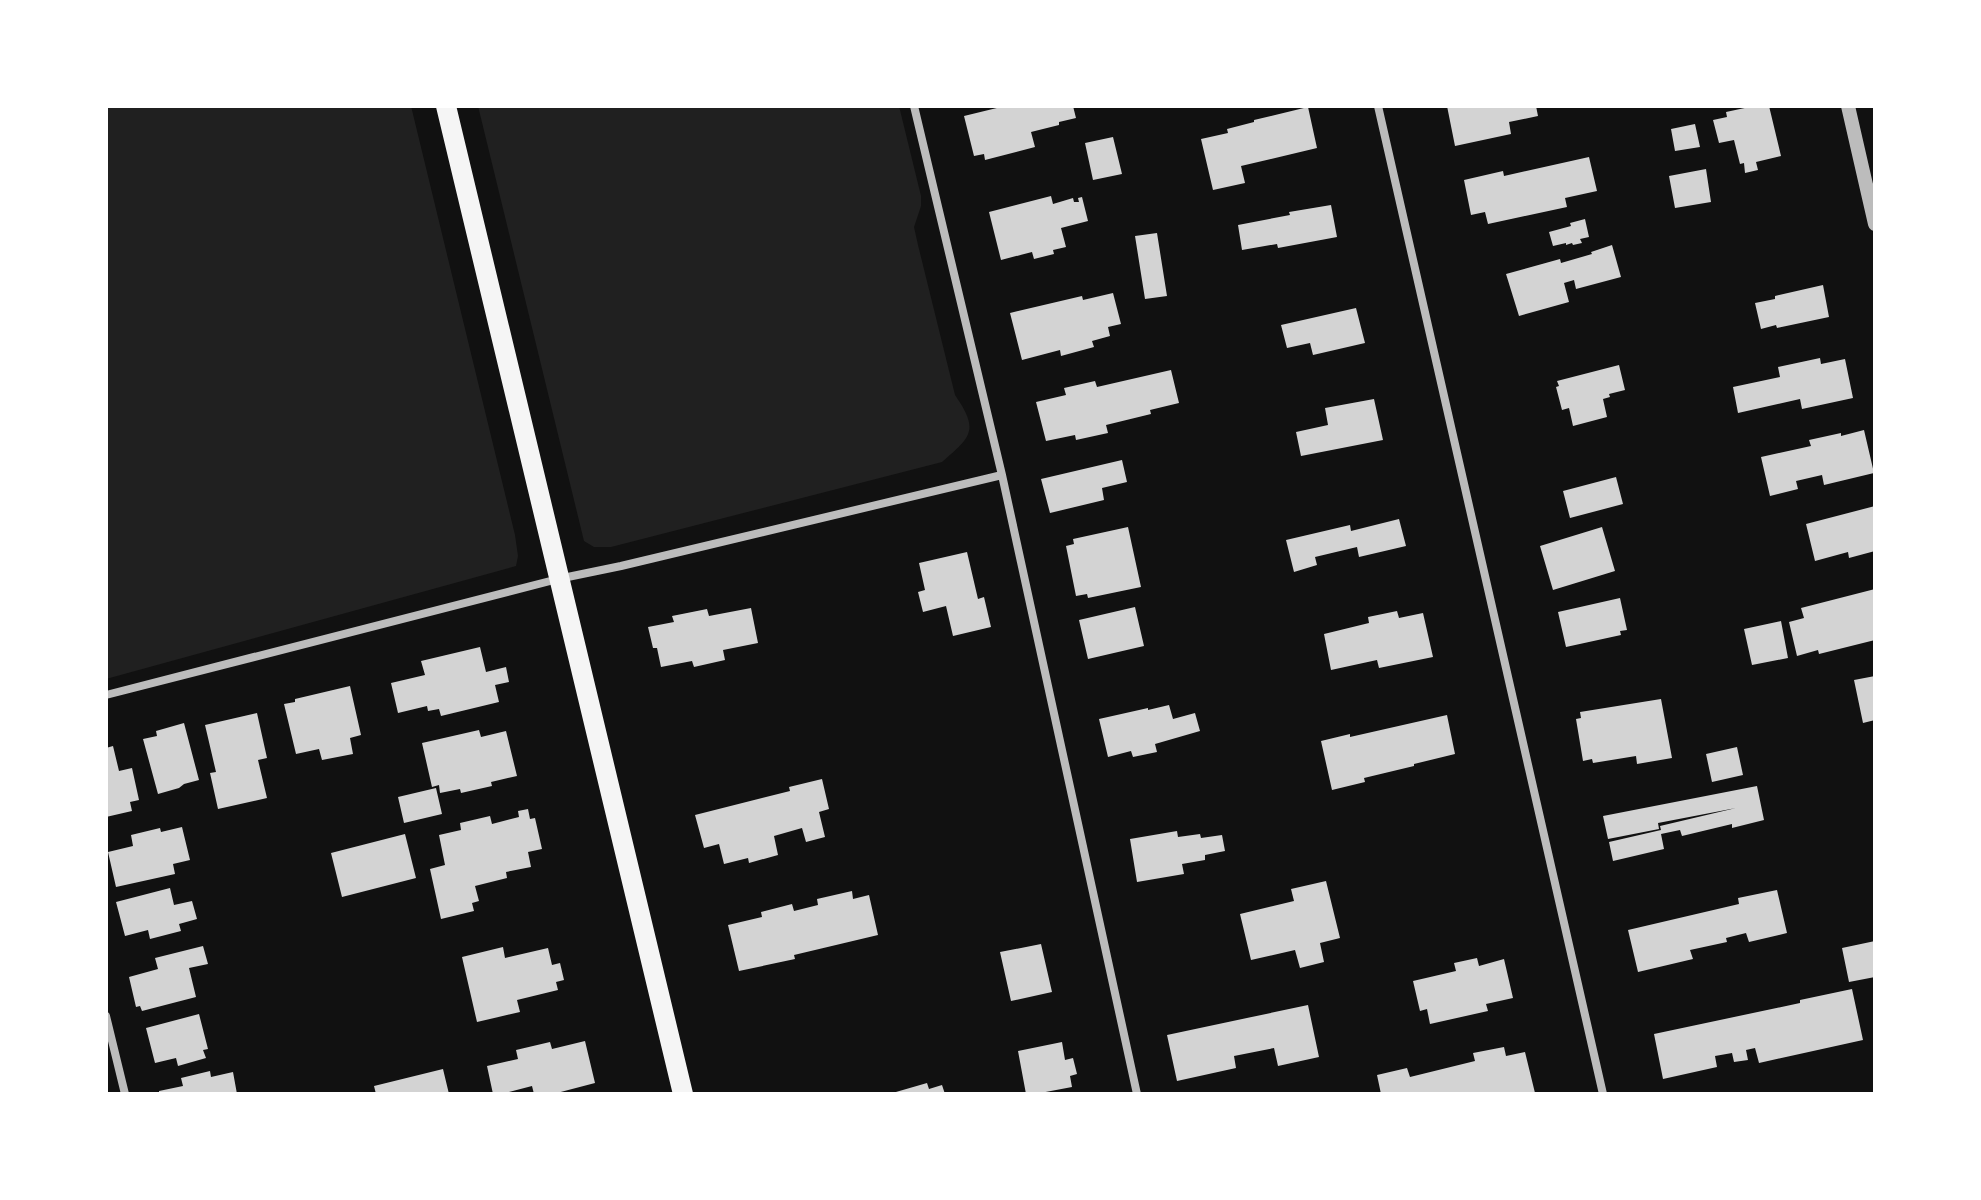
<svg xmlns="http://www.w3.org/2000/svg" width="1981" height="1200" viewBox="0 0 1981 1200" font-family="Helvetica,sans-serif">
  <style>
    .green { fill: #202020 }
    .building { fill: #d3d3d3 }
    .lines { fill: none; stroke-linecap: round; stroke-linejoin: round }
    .minor { stroke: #bcbcbc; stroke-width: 8 }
    .tertiary { stroke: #bcbcbc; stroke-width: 14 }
    .primary { stroke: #f5f5f5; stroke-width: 20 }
  </style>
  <rect width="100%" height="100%" fill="#111"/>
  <path class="green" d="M 106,106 L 411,106 L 515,535 L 518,556 L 516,566 L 106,679 Z
    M 478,106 L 899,106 L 921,196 L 921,206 L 914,227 L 918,245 L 955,395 C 979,430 972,436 942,462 L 611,547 L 594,547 L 584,541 Z"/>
  <path class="building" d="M 1005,106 L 1073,106 L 1076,118 L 1059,122 L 1059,125 L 1031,132 L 1035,147 L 985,160 L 984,154 L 974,156 L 964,116 Z
    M 1447,106 L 1536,106 L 1538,116 L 1509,122 L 1511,134 L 1455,146 Z
    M 1754,106 L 1769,106 L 1781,156 L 1756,162 L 1758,170 L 1745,173 L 1744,163 L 1740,164 L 1734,140 L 1719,143 L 1713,120 L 1727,117 L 1726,112 Z
    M 1308,107 L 1317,148 L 1241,166 L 1245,183 L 1213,190 L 1201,139 L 1228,133 L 1227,129 L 1254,122 L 1254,120 Z
    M 1695,124 L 1700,147 L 1675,151 L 1671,129 Z
    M 1113,137 L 1122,174 L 1093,180 L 1085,143 Z
    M 1589,157 L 1597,191 L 1565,198 L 1567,207 L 1488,224 L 1485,212 L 1471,215 L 1464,180 L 1503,171 L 1504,176 Z
    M 1706,169 L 1711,202 L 1675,208 L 1669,176 Z
    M 1051,196 L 1053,204 L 1073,198 L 1074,202 L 1079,202 L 1078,198 L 1082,197 L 1088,221 L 1061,228 L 1066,247 L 1053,250 L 1054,254 L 1034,259 L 1032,252 L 1001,260 L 989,212 Z
    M 1331,205 L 1337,237 L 1278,248 L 1277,244 L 1242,250 L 1238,225 L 1290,215 L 1289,212 Z
    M 1585,219 L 1589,237 L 1580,239 L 1582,243 L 1573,245 L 1572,243 L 1566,245 L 1566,243 L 1553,246 L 1549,232 L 1571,226 L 1570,223 Z
    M 1157,233 L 1167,296 L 1145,299 L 1135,236 Z
    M 1612,245 L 1621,277 L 1576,289 L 1574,280 L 1564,283 L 1569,302 L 1519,316 L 1506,274 L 1560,259 L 1561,263 L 1592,254 L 1591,252 Z
    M 1823,285 L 1829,317 L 1777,328 L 1776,325 L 1761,329 L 1755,303 L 1775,299 L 1775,296 Z
    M 1113,293 L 1121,324 L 1108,327 L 1110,336 L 1092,341 L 1094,347 L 1061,356 L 1060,350 L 1022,360 L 1010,313 L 1082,296 L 1083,300 Z
    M 1356,308 L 1365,343 L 1313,355 L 1310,343 L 1287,348 L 1281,325 Z
    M 1820,358 L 1821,364 L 1845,359 L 1853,398 L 1802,409 L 1800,399 L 1738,413 L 1733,387 L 1780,377 L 1778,367 Z
    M 1619,365 L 1625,390 L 1609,394 L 1610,397 L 1603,399 L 1607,417 L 1573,426 L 1569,408 L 1562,410 L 1556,387 L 1559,386 L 1557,381 Z
    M 1171,370 L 1179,403 L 1150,410 L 1151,414 L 1106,425 L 1108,433 L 1076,440 L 1075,435 L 1046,441 L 1036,402 L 1066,395 L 1064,388 L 1095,381 L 1097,387 Z
    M 1374,399 L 1383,440 L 1301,456 L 1296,432 L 1328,425 L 1325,408 Z
    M 1864,430 L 1874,473 L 1824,485 L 1822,475 L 1796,481 L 1798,489 L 1770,496 L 1761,457 L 1811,446 L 1809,440 L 1841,433 L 1841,436 Z
    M 1122,460 L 1127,482 L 1102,488 L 1104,500 L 1050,513 L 1041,479 Z
    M 1616,477 L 1623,504 L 1570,518 L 1563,491 Z
    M 1875,506 L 1875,551 L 1849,558 L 1848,552 L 1815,561 L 1806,524 Z
    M 1399,519 L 1406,546 L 1359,557 L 1357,547 L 1315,557 L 1317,565 L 1294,572 L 1286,540 L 1350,525 L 1351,531 Z
    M 1128,527 L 1141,587 L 1088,598 L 1087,594 L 1076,596 L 1066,546 L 1074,544 L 1073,539 Z
    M 1602,527 L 1615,571 L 1553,590 L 1540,546 Z
    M 967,552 L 978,599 L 984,597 L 991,627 L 953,636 L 946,606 L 923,612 L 918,592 L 925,590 L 919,563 Z
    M 1875,589 L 1875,640 L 1819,654 L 1818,650 L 1797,656 L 1789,622 L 1804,618 L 1801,608 Z
    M 1620,598 L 1627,630 L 1620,631 L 1621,635 L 1566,647 L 1558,612 Z
    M 1135,607 L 1144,646 L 1088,659 L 1079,620 Z
    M 751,608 L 758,643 L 723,650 L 725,660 L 694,667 L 692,661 L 661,667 L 657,648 L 653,648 L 648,627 L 674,622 L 672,616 L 707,609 L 709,616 Z
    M 1397,611 L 1399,618 L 1423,613 L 1433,657 L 1379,668 L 1377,660 L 1331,670 L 1324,634 L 1369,623 L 1368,617 Z
    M 1781,621 L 1788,658 L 1752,665 L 1744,629 Z
    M 480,647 L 486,672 L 506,667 L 509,682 L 495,685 L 499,702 L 441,716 L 439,709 L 428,711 L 427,706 L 398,713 L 391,683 L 425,675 L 421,661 Z
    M 1875,676 L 1875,720 L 1863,723 L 1854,680 Z
    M 350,686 L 361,735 L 350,738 L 353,754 L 322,760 L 319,749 L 296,754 L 284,704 L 295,702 L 295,699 Z
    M 1661,699 L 1672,758 L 1637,764 L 1636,756 L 1593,763 L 1592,759 L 1583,761 L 1576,719 L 1581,718 L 1580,712 Z
    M 1169,705 L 1173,719 L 1195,713 L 1200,731 L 1155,744 L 1157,752 L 1133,757 L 1131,751 L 1108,757 L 1099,719 L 1148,708 L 1148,710 Z
    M 257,713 L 267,758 L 258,760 L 267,798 L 218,809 L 210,773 L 216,772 L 205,725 Z
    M 1447,715 L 1455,754 L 1414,764 L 1414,766 L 1364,778 L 1365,782 L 1332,790 L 1321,741 L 1350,734 L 1350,737 Z
    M 184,723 L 199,780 L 184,784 L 179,788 L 158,794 L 143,739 L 157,736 L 156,731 Z
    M 479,730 L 481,737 L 506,731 L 517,776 L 491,782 L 492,786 L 461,793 L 460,789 L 440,793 L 439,785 L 432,787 L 422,743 Z
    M 113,746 L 119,771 L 132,768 L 139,800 L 130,802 L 132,811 L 106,817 L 106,748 Z
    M 1737,747 L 1743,775 L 1712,782 L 1706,754 Z
    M 822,779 L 829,809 L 819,812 L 825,837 L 806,842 L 802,828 L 774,836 L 778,855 L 749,863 L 748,858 L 724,864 L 719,844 L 704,848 L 695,815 L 790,791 L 789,787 Z
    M 1757,786 L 1764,820 L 1732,828 L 1732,824 L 1682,836 L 1680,830 L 1661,834 L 1664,849 L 1613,861 L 1609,842 L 1661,830 L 1660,826 L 1736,808 L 1658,823 L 1659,829 L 1608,839 L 1603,816 Z
    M 436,788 L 442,814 L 404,823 L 398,797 Z
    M 528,809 L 530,819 L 535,818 L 542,849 L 528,852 L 531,867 L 506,872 L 507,878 L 475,886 L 479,901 L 472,903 L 474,911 L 441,919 L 430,869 L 445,865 L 439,835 L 461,830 L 460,823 L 490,816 L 492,824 L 519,817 L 518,811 Z
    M 182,827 L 190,860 L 173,864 L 175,874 L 116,887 L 108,852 L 133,846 L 131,835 L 160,828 L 161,832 Z
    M 1177,831 L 1178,837 L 1200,834 L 1201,838 L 1222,835 L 1225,851 L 1205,855 L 1205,860 L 1182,864 L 1184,874 L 1137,882 L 1130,839 Z
    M 405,834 L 416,878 L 342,897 L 331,853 Z
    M 1326,881 L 1340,938 L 1320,943 L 1324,962 L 1300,968 L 1295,950 L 1251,960 L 1240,914 L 1294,901 L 1291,889 Z
    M 170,888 L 174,905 L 192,901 L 197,919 L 179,924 L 181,931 L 150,939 L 148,930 L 125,936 L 116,902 Z
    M 1777,890 L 1787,933 L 1749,942 L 1746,933 L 1726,938 L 1727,942 L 1690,950 L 1693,959 L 1638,972 L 1628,930 L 1739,904 L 1738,898 Z
    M 852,891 L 853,899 L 869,895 L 878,935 L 794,955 L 795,959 L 739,971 L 728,925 L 762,917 L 761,912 L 792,904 L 794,911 L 818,905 L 817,899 Z
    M 1875,941 L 1875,977 L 1849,982 L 1842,948 Z
    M 1041,944 L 1052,992 L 1011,1001 L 1000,952 Z
    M 203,946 L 208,964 L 189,968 L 196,997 L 142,1011 L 140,1006 L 136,1007 L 129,977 L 158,969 L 155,958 Z
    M 503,947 L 505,958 L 548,948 L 552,965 L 560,963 L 564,980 L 556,982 L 558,990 L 517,1000 L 520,1012 L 477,1022 L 462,957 Z
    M 1477,958 L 1479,966 L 1504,959 L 1513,998 L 1486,1004 L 1488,1011 L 1430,1024 L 1427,1009 L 1420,1011 L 1413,981 L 1456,971 L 1454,963 Z
    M 1852,989 L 1863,1040 L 1759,1063 L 1755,1048 L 1746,1050 L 1748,1060 L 1734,1062 L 1732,1053 L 1715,1056 L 1717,1067 L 1663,1079 L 1654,1034 L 1800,1003 L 1800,1000 Z
    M 1308,1005 L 1319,1057 L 1278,1066 L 1274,1048 L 1234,1056 L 1236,1068 L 1177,1081 L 1167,1035 Z
    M 199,1014 L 208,1049 L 203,1050 L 206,1058 L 178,1066 L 176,1058 L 155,1063 L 146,1028 Z
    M 585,1041 L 595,1083 L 553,1094 L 534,1094 L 532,1086 L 501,1094 L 493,1094 L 487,1066 L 518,1059 L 516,1050 L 550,1042 L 552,1049 Z
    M 1062,1042 L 1065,1060 L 1073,1058 L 1077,1074 L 1070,1076 L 1072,1087 L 1035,1094 L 1026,1094 L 1018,1051 Z
    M 1504,1047 L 1506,1056 L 1525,1052 L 1535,1093 L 1381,1094 L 1377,1075 L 1407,1068 L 1410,1077 L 1475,1061 L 1473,1053 Z
    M 443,1069 L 449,1094 L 376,1094 L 374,1086 Z
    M 210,1071 L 211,1077 L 233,1072 L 237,1094 L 159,1094 L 159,1091 L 183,1086 L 181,1078 Z
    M 927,1083 L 929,1089 L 942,1085 L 945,1094 L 889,1094 Z"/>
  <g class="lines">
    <path class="minor" d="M 914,106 L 1002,475 L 1137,1094
      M 1378,106 L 1603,1094
      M 106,695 L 558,579 L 621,566 L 1002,475
      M 106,1016 L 125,1094"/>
    <path class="tertiary" d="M 1848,106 L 1875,224"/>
    <path class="primary" d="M 446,106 L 683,1094"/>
  </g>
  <rect width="1981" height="1200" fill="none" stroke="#ffffff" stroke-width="216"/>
</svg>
